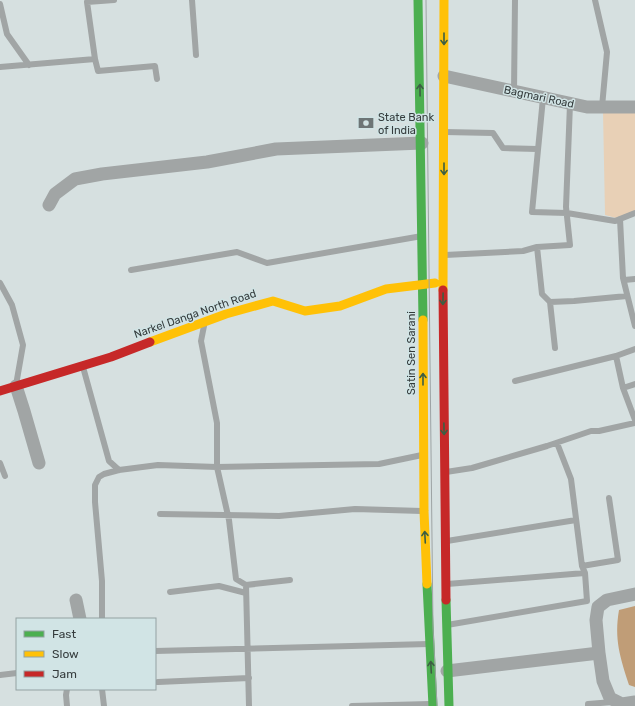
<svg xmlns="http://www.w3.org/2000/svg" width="635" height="706" viewBox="0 0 635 706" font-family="Rubik,sans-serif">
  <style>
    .green { fill: #e8d0b6 }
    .water { fill: #c09d77 }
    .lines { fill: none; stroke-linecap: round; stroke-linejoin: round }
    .lane { stroke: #a1a5a5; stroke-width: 6 }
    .street { stroke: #a1a5a5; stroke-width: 13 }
    .fast { stroke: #4caf50; stroke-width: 9 }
    .slow { stroke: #ffc107; stroke-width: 9 }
    .jam { stroke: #c62828; stroke-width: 9 }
    .tram { stroke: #9da3a4; stroke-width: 1 }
    .oneway { stroke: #3c5e43 }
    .labels { text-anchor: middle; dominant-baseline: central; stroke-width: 3; stroke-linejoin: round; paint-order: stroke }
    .street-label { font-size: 11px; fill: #353c3d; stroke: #d1e4e5 }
    .poi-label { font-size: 11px; fill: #353c3d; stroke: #d1e4e5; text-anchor: start }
  </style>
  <rect width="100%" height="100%" fill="#d6e0e0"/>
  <path class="green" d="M 603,112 L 635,112 L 635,211 L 616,218 L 605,215 Z"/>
  <path class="water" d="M 635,606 L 635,687 L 629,685 C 620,657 614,639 619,610 Z"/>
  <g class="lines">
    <path class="lane" d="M 192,0 L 196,55
      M 595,0 L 607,52 L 602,107
      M 0,4 L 7,34 L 29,65
      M 95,59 L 87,2 L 114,0
      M 0,67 L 95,59 L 98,71 L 155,66 L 157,79
      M 514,92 L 515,0
      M 543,98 L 532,212 L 567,213 L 615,221 L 635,213
      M 445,132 L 493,133 L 503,148 L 537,149
      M 620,219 L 623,278 L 635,326
      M 537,247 L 542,294 L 550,302 L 555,348
      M 445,255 L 523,251 L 537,247 L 570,245 L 566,207 L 570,104
      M 131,270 L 237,252 L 267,263 L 422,236
      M 624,280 L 635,279
      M 0,283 L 12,305 L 23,345 L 16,385
      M 550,302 L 574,301 L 627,296
      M 204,326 L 201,341 L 217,423 L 217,467 L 229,520 L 236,579 L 246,585 L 290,580
      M 616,356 L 623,388 L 635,420
      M 83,367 L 109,461 L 119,470
      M 515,381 L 616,356 L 635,349
      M 623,388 L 635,384
      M 0,463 L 5,476
      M 446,472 L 472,468 L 547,446 L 591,431 L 599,431 L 635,423
      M 160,514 L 279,516 L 355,509 L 422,511
      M 447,541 L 576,520
      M 582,566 L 618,560 L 609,498
      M 447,584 L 585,573
      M 246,585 L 249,706
      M 170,592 L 219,586 L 246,593
      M 102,619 L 102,581 L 95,502 L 95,485 L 99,477 L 104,474 L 119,470 L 158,465 L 217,467 L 379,464 L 422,455
      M 447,625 L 587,601 L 585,573 L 582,566 L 571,479 L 557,443
      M 155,651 L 429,644
      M 0,675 L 17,673
      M 158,682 L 249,678
      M 67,689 L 66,695 L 67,706
      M 102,689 L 104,706
      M 352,706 L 430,704
      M 588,706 L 588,704 L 613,702"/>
    <path class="street" d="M 444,76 L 587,107 L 635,107
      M 49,205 L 55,194 L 75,179 L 102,174 L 207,162 L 276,149 L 422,143
      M 16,386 L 24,411 L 39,463
      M 76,600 L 80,619
      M 599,653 L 603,681 L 610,698 L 622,704 L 635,702
      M 447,671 L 599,653 L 596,620 L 598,607 L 607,600 L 635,594"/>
    <path class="fast" d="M 418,0 L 423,320
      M 427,584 L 433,706
      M 446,600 L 449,706"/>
    <path class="slow" d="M 443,290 L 444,0
      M 423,320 L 424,511 L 427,584
      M 150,342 L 226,314 L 273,301 L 305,311 L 340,306 L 386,289 L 435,283"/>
    <path class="jam" d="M 443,290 L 446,600
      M 0,391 L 111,357 L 150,342"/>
    <path class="tram" d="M 426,0 L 433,628 L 437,706"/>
  </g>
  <defs><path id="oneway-shaft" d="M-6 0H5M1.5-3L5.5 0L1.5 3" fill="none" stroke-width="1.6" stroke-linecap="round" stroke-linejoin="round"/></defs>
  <g class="oneway">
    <use href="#oneway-shaft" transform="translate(444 39) rotate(90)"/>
    <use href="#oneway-shaft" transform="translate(420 90) rotate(-91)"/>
    <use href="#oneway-shaft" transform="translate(444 169) rotate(90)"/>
    <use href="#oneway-shaft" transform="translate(443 299) rotate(91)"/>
    <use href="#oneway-shaft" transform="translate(423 379) rotate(-90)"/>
    <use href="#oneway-shaft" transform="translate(444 429) rotate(89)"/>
    <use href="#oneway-shaft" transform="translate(425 537) rotate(-93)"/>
    <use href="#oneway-shaft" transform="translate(431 667) rotate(-93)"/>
  </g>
  <defs>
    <symbol id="bank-bare" viewBox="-9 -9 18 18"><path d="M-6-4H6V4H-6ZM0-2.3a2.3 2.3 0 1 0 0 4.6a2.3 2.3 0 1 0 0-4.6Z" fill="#6d7576" stroke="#d1e4e5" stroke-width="2.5" paint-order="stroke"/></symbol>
  </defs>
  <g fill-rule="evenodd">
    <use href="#bank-bare" x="355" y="112" width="22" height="22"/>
  </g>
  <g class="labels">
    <g class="street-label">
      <text transform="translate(539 97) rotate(12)">Bagmari Road</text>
      <text transform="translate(195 314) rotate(-19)">Narkel Danga North Road</text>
      <text transform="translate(411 353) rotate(-90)">Satin Sen Sarani</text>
    </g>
    <g class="poi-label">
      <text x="378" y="117">State Bank<tspan x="378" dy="13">of India</tspan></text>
    </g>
  </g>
  <rect x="16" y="618" width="140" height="72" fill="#d1e4e5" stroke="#93a1a2"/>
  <rect x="24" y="631" width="20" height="6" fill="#4caf50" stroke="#93a1a2"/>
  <text x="52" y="638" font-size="12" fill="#353c3d">Fast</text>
  <rect x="24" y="651" width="20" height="6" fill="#ffc107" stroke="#93a1a2"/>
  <text x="52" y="658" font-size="12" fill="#353c3d">Slow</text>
  <rect x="24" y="671" width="20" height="6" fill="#c62828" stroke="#93a1a2"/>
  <text x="52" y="678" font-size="12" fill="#353c3d">Jam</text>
</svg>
